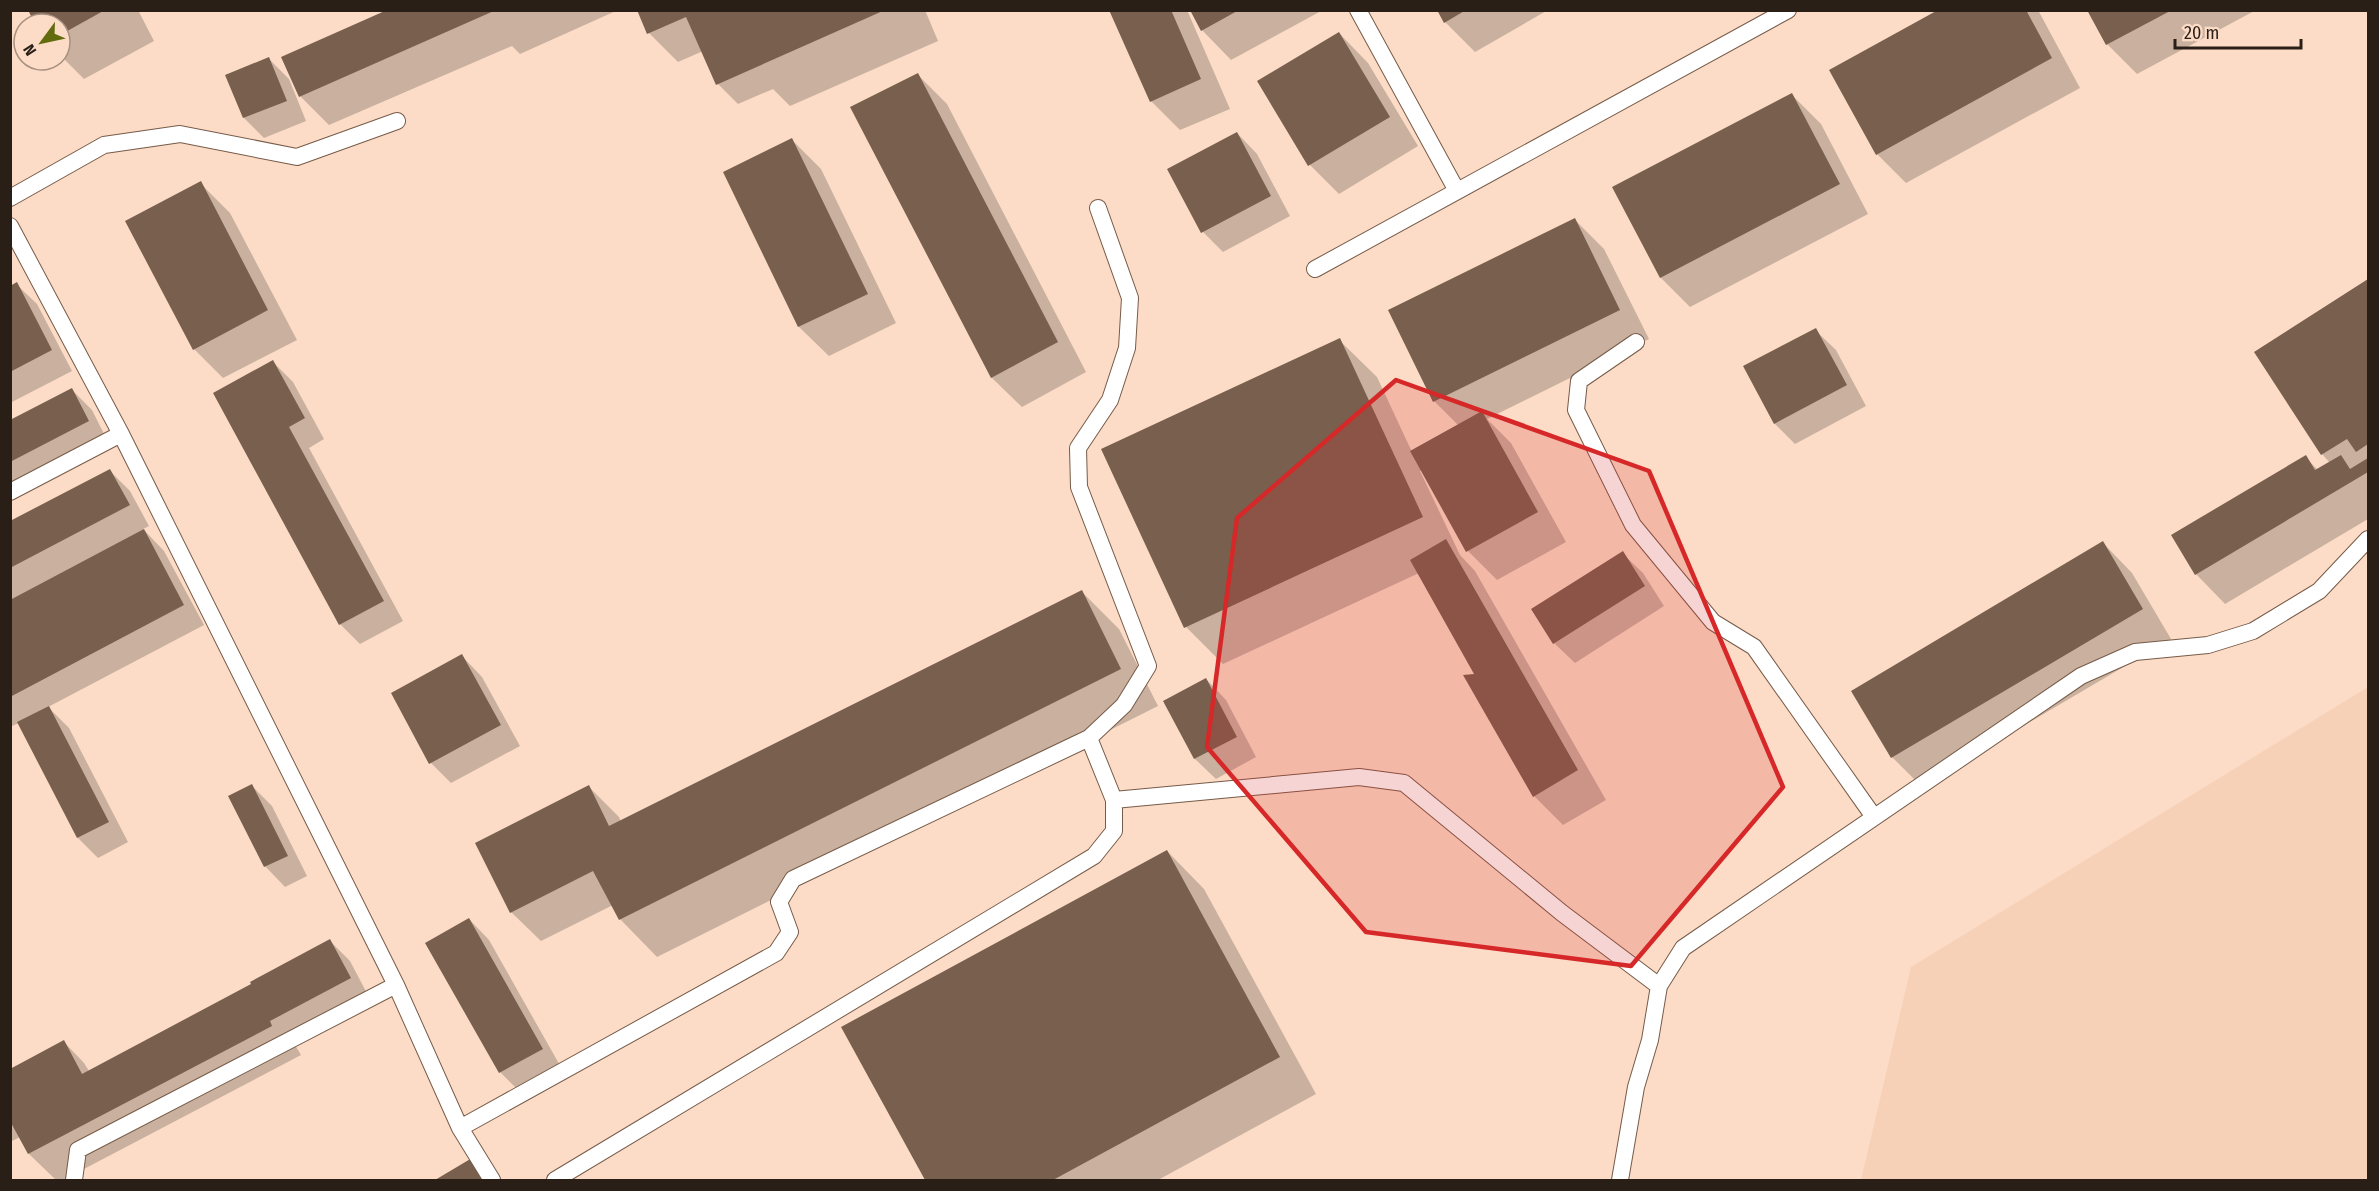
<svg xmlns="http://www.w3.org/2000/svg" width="2379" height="1191" viewBox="0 0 2379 1191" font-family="'Fira Sans Condensed',sans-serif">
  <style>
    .built { fill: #f7d1b7 }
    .shadow { fill: #0003 }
    .building { fill: #785f4e }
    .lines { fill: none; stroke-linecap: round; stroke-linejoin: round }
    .lane-casing { stroke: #765b48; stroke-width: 18 }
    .lane { stroke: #fff; stroke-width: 16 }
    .marked { fill: #d62828; fill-opacity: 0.2; stroke: #d62828; stroke-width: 4.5; stroke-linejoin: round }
  </style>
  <rect width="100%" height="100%" fill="#fcdcc7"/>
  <path class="built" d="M 2368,687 L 2368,1180 L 1861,1180 L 1911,967 Z"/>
  <path class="shadow" d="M 30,10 L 138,10 L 154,41 L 84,79 L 60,55 L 60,24 L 37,24 Z
    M 391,10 L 618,10 L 520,54 L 512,46 L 329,125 L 300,96 Z
    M 639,10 L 925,10 L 938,41 L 790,106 L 773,89 L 738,104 L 718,84 L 703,51 L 678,62 L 649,33 Z
    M 1111,10 L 1187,10 L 1230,109 L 1180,130 L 1151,101 Z
    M 1191,10 L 1323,10 L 1231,60 L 1202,30 Z
    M 1439,10 L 1548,10 L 1475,52 L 1445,22 Z
    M 1941,10 L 2038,10 L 2080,88 L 1906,183 L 1877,154 Z
    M 2089,10 L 2256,10 L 2137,74 L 2107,44 Z
    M 1339,33 L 1368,63 L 1418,146 L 1339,194 L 1310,165 Z
    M 269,59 L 289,79 L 306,121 L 264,138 L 244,118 Z
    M 918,75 L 947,104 L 1086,372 L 1022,407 L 992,378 L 853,108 Z
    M 1792,95 L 1821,124 L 1868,214 L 1690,307 L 1661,278 L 1614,187 Z
    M 1237,133 L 1257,154 L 1290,216 L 1223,252 L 1203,232 Z
    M 792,140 L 821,169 L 896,323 L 829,356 L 799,327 L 725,173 Z
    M 200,183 L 230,213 L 297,340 L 223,378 L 194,349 Z
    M 1575,220 L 1604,249 L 1649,339 L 1487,419 L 1511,443 L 1566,542 L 1497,580 L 1468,551 L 1423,470 L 1420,471 L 1460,555 L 1475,571 L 1606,800 L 1563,825 L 1534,796 L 1477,675 L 1419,573 L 1223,664 L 1186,627 L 1339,340 L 1377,377 L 1412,452 L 1459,426 L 1434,401 Z
    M 2368,281 L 2368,519 L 2225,604 L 2196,574 L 2305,457 L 2318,470 L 2330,463 L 2322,454 L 2257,352 Z
    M 16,284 L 37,304 L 72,371 L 10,403 L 10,287 Z
    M 1815,330 L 1836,350 L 1866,406 L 1795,444 L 1775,424 L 1745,367 Z
    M 273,362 L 293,382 L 324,439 L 309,448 L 403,621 L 360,644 L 340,624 L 215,393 Z
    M 72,390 L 92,410 L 108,442 L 10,492 L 10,421 Z
    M 110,471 L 130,491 L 149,526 L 143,529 L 164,551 L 204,625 L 48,707 L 69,728 L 128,842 L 98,858 L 78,838 L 19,723 L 10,727 L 10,523 Z
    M 2103,543 L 2132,573 L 2171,639 L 1921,786 L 1892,757 Z
    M 1622,553 L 1643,573 L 1664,606 L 1575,663 L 1554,643 Z
    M 1082,592 L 1119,629 L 1158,706 L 657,957 L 620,919 L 613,905 L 541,941 L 511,912 L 589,787 L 619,817 L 621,822 Z
    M 462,656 L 482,677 L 520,746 L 451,783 L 431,763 L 393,694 Z
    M 1206,679 L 1226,700 L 1256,757 L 1216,779 L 1195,759 L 1165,701 Z
    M 251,785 L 272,806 L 307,876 L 285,887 L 265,866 Z
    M 1167,851 L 1204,889 L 1316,1094 L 1158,1180 L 927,1180 L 843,1028 Z
    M 469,919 L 489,940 L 562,1069 L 520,1092 L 500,1072 Z
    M 330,941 L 350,961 L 370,999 L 292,1040 L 301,1055 L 63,1180 L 56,1180 L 29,1154 L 20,1137 L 10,1142 L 10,1071 L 64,1042 L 84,1063 L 89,1071 L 256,992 Z
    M 471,1160 L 488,1180 L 438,1180 Z"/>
  <path class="building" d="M 28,10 L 105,10 L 60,35 L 60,24 L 35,24 Z
    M 387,10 L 496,10 L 299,97 L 281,57 Z
    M 637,10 L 885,10 L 716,85 L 686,17 L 647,34 Z
    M 1109,10 L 1171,10 L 1201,79 L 1150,102 Z
    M 1190,10 L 1239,10 L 1201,31 Z
    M 1437,10 L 1466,10 L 1444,23 Z
    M 1938,10 L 2026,10 L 2052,58 L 1876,155 L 1829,70 Z
    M 2087,10 L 2172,10 L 2106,45 Z
    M 1339,32 L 1390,117 L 1308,166 L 1257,81 Z
    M 269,57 L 287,101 L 243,118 L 225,75 Z
    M 918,73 L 1058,342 L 991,378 L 850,107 Z
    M 1792,93 L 1840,184 L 1660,278 L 1612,187 Z
    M 1237,132 L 1271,196 L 1201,233 L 1167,169 Z
    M 792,138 L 868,294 L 798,327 L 723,172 Z
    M 201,181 L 268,310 L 193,350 L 125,221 Z
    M 1575,218 L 1620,310 L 1433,402 L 1388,310 Z
    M 2368,279 L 2368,444 L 2356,452 L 2347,439 L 2321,455 L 2254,352 Z
    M 17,282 L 52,350 L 10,372 L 10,286 Z
    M 1816,328 L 1847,385 L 1774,424 L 1743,366 Z
    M 1340,338 L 1423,517 L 1184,628 L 1101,449 Z
    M 273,360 L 305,418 L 289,427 L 384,601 L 339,625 L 213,393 Z
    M 72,388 L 89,421 L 10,462 L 10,420 Z
    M 1482,411 L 1538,512 L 1466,552 L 1410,451 Z
    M 2306,455 L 2315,470 L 2341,455 L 2350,469 L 2368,458 L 2368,472 L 2195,575 L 2171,535 Z
    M 110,469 L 130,505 L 10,568 L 10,521 Z
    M 144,529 L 184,605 L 10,697 L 10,600 Z
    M 1446,539 L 1578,770 L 1533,797 L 1463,675 L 1474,674 L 1410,560 Z
    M 2103,541 L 2143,609 L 1891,758 L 1851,691 Z
    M 1623,551 L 1645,586 L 1553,644 L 1531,609 Z
    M 1082,590 L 1121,669 L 619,920 L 593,871 L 510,913 L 475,843 L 589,785 L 609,826 Z
    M 462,654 L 501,725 L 429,764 L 391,693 Z
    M 1206,678 L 1237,737 L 1194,759 L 1163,701 Z
    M 49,706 L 109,822 L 77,838 L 17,722 Z
    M 252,784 L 288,856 L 264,867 L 228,796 Z
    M 1167,850 L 1280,1057 L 1053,1180 L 925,1180 L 841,1027 Z
    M 469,918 L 543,1049 L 499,1073 L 425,943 Z
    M 330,939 L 351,978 L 270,1021 L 272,1026 L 28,1154 L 10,1121 L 10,1069 L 64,1040 L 82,1074 L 251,984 L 250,982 Z
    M 472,1158 L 486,1180 L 435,1180 Z"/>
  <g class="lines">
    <defs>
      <path id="lane" d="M 1358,10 L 1457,191
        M 10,198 L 104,145 L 180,134 L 297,157 L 397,121
        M 10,226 L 121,434 L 396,985 L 460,1128 L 492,1180
        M 1315,269 L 1788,10
        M 1636,342 L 1579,381 L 1576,410 L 1633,525 L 1713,622 L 1754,647 L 1874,817
        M 10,492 L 121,434
        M 1114,800 L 1359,777 L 1404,783 L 1562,913 L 1659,986
        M 460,1128 L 776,953 L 790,932 L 779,902 L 793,879 L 1089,738 L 1124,705 L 1148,666 L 1079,487 L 1078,448 L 1110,400 L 1127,348 L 1130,298 L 1098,208
        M 74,1180 L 78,1150 L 396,985
        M 555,1180 L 1094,856 L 1114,831 L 1114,800 L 1089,738
        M 1620,1180 L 1636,1087 L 1650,1040 L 1659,986 L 1683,948 L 2081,676 L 2135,652 L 2208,645 L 2253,631 L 2319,591 L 2368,539"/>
    </defs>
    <use href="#lane" class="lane-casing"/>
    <use href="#lane" class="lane"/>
  </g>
  <path class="marked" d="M 1396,380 L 1649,471 L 1783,787 L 1631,966 L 1366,932 L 1207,747 L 1237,518 Z"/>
  <rect width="2379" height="1191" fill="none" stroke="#2a1f17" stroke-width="24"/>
  <g transform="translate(42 42) rotate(237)"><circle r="28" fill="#fcdcc7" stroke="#a89081" stroke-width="1.5"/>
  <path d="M0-4.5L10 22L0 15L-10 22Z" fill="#636b0f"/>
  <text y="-9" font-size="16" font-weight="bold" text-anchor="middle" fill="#2a1f17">N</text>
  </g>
  <path d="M2175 39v9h126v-9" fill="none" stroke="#2a1f17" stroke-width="3"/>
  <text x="2184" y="39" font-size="18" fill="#2a1f17" stroke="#fcdcc7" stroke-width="4.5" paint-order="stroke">20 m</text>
</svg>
